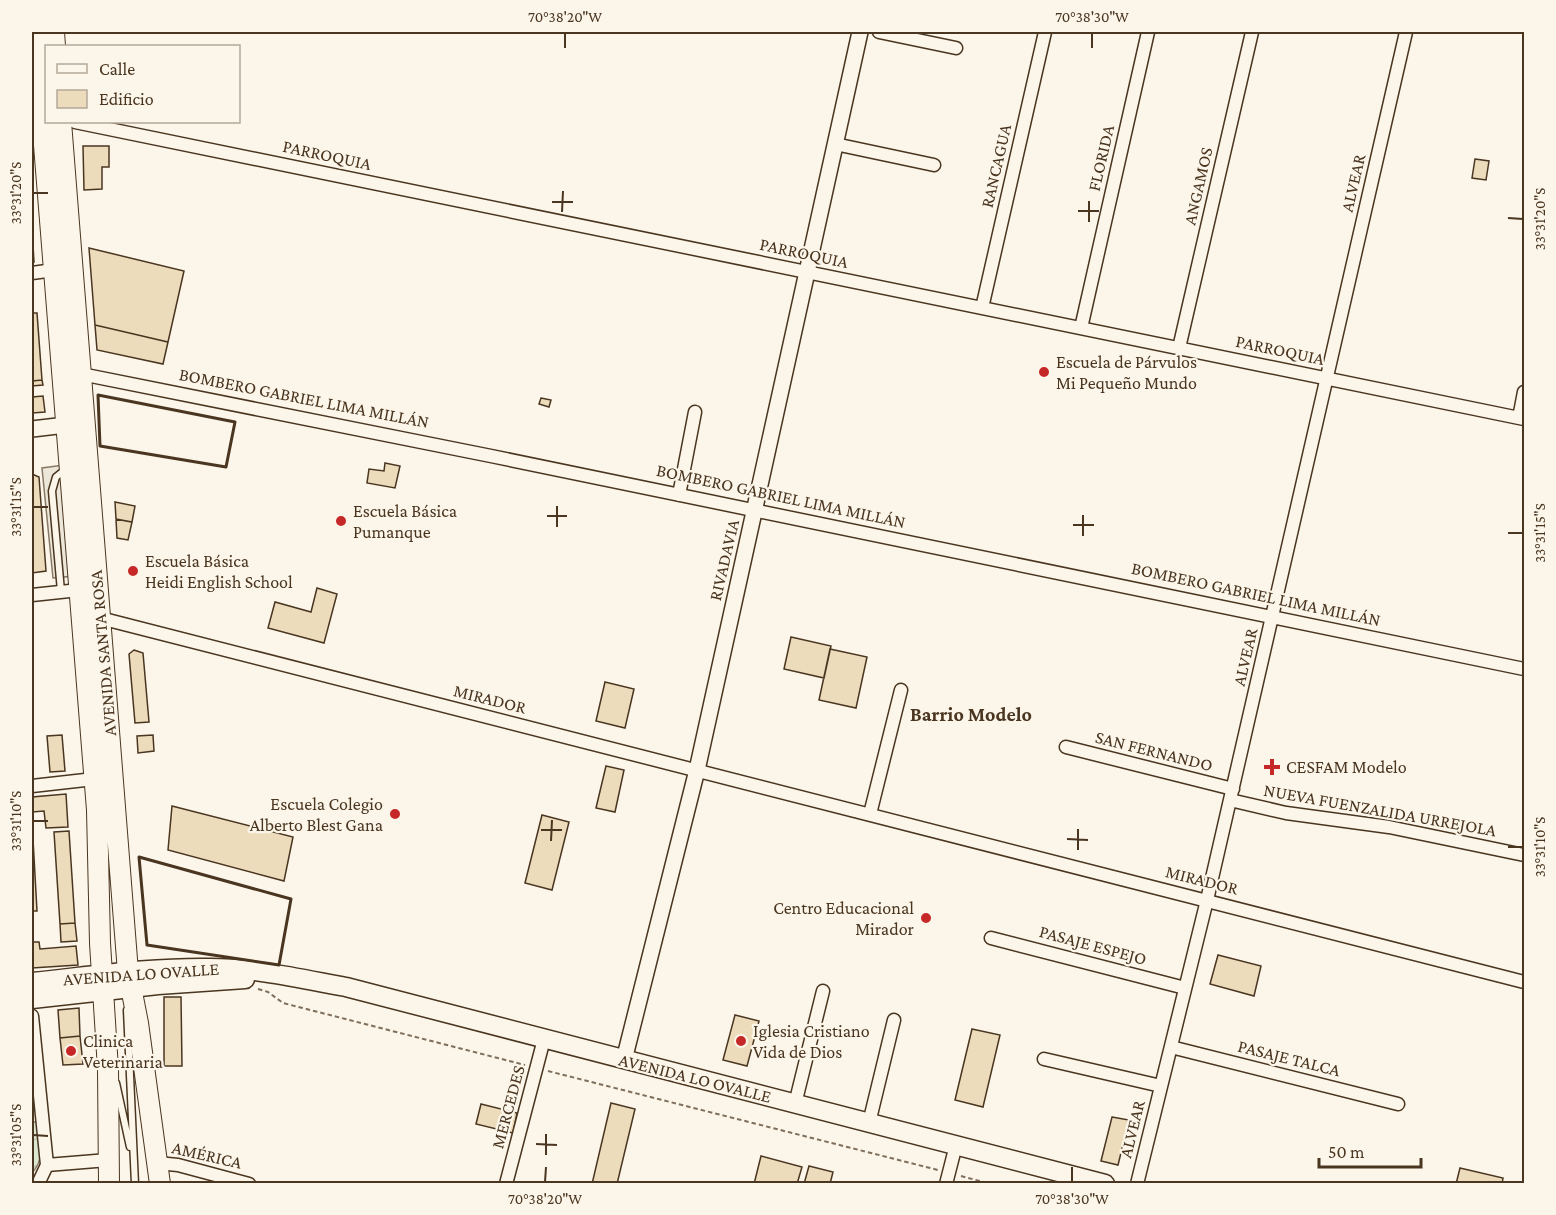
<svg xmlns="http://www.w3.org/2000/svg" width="1556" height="1215" viewBox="0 0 1556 1215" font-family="'Crimson Pro',serif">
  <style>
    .park { fill: url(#park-crowns); stroke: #887966; stroke-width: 1.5 }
    .parking { fill: #ede7d9; stroke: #887966; stroke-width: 1.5 }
    .building { fill: #ecdcbc; stroke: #4a3520; stroke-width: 1.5 }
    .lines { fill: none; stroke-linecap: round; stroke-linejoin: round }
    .service-casing { stroke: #4a3520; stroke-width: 9 }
    .minor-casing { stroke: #4a3520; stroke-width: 15 }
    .tertiary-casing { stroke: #4a3520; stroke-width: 18 }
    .secondary-casing { stroke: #4a3520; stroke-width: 21 }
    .primary-casing { stroke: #4a3520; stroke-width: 22 }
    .path { stroke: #7f6f5c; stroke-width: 2; stroke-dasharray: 4.5 3; stroke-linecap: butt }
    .service { stroke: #fbf6e9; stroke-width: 6 }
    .minor { stroke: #fbf6e9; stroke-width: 12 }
    .tertiary { stroke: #fbf6e9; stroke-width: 15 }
    .secondary { stroke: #fbf6e9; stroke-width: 18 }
    .primary { stroke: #fbf6e9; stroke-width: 20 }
    .wall { stroke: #4a3520; stroke-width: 3 }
    .ticks { fill: none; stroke: #4a3520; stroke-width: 2 }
    .poi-dot { fill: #c62828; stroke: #fbf6e9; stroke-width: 2 }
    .labels { text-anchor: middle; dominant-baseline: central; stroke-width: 4.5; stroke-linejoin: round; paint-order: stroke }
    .street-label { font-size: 18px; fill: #4a3520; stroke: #fbf6e9 }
    .poi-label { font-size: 18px; fill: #4a3520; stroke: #fbf6e9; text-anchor: start }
    .neighbourhood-label { font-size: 20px; font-weight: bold; fill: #4a3520; stroke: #fbf6e9 }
    .neatline { fill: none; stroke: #4a3520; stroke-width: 2 }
    .ticks-label { font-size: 15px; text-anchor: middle; fill: #4a3520 }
  </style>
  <defs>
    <pattern id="park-crowns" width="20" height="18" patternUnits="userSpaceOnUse" patternTransform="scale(1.5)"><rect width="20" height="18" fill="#dce7d0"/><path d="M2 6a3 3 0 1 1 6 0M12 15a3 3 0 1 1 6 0" fill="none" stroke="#bec7b2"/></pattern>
  </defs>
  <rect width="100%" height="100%" fill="#fbf6e9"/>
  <path class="park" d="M 32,1122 L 38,1122 C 40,1141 46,1158 32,1173 Z"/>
  <path class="parking" d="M 64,465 L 75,576 L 53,578 L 42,468 Z"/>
  <path class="building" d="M 83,146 L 109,146 L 109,167 L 102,167 L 102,189 L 84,190 Z
    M 1475,159 L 1489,161 L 1486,180 L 1472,178 Z
    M 32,228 L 34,262 L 32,262 Z
    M 89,248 L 184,271 L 168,342 L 95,325 Z
    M 32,313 L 37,313 L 42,380 L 32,381 Z
    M 95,325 L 168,342 L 163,364 L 97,350 Z
    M 42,380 L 43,385 L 32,386 L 32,381 Z
    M 43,396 L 45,412 L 32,413 L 32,397 Z
    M 541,398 L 551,400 L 549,407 L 539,404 Z
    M 385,463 L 400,466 L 395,488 L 367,483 L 369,469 L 384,471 Z
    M 32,474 L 39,477 L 46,571 L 32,573 Z
    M 115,502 L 135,506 L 132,522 L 116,519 Z
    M 116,519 L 132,522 L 128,540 L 117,538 Z
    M 317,588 L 337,594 L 324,643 L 268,628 L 275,602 L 311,612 Z
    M 791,637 L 831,646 L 824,678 L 784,669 Z
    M 830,649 L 867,657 L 856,708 L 819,700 Z
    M 134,650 L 143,653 L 149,722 L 135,723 L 129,654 Z
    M 605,682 L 634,689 L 625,728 L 596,721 Z
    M 62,735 L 65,771 L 50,772 L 47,736 Z
    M 153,735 L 154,751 L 138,753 L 137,736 Z
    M 606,766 L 624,770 L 615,812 L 596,808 Z
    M 66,794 L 68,827 L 46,828 L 44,811 L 32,812 L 32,797 Z
    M 172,806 L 293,837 L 284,881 L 168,850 Z
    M 542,815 L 569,822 L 552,890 L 525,883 Z
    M 69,831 L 75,923 L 60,924 L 54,832 Z
    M 33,839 L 37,911 L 32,911 L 32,839 Z
    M 75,923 L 77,941 L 61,942 L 60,924 Z
    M 32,942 L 39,942 L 40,949 L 76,946 L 78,965 L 32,968 Z
    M 1218,955 L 1261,966 L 1254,996 L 1210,984 Z
    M 164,997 L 181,997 L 182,1066 L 164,1066 Z
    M 79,1008 L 80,1036 L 60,1038 L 58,1010 Z
    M 735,1015 L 759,1021 L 747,1066 L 723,1060 Z
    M 972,1029 L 1000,1035 L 983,1107 L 955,1100 Z
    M 80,1036 L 83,1064 L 63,1065 L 60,1038 Z
    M 611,1103 L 635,1109 L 617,1184 L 592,1184 Z
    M 481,1104 L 517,1113 L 513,1133 L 476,1124 Z
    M 1112,1117 L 1129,1120 L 1118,1165 L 1101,1161 Z
    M 761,1156 L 802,1167 L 797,1184 L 754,1184 Z
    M 809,1166 L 833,1172 L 830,1184 L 804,1184 Z
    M 1460,1168 L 1503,1178 L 1502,1184 L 1456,1184 Z"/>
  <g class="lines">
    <defs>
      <path id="service" d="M 61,591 L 52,491 L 56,477 L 66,469
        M 127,1010 L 135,1184
        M 116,1083 L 130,1147"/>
      <path id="minor" d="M 879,32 L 956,48
        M 75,122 L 1524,419
        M 835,144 L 934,165
        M 32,273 L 54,270
        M 982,308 L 1045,32
        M 1081,328 L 1148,32
        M 1179,348 L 1252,32
        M 81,374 L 491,456 L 1524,669
        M 1519,418 L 1524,392
        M 679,495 L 695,412
        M 32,595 L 79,590
        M 100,618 L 1524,982
        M 1066,747 L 1233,789
        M 32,786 L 94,779
        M 1230,800 L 1286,813 L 1389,827 L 1524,855
        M 870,814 L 901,690
        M 991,938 L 1185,988
        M 32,1016 L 47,1165 L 38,1184
        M 1171,1047 L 1398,1104
        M 1044,1059 L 1161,1086
        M 795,1104 L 823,991
        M 869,1123 L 894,1020
        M 157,1163 L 178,1165 L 249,1184
        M 47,1165 L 108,1160
        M 506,1184 L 544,1039
        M 946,1184 L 956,1145
        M 1137,1184 L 1207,900 L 1406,32"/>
      <path id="tertiary" d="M 32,429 L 66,425 L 69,414
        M 624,1060 L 697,770 L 860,32"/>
      <path id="secondary" d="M 32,982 C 91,976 150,967 210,968 C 255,968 302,979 346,987 L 1105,1184
        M 32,999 L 158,985 L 245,979"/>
      <path id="primary" d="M 35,32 L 97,810 L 100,943 L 108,1069 L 109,1184
        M 54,32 L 55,46
        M 61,122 L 128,972 L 138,1023 L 160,1184"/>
    </defs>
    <use href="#service" class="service-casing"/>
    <use href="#minor" class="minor-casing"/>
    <use href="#tertiary" class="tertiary-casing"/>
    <use href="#secondary" class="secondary-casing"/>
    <use href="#primary" class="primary-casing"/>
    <path class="path" d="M 258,989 L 268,992 L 283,1003 L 525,1065
      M 548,1071 L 938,1170
      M 961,1176 L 991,1184"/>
    <use href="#service" class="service"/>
    <use href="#minor" class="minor"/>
    <use href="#tertiary" class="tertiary"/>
    <use href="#secondary" class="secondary"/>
    <use href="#primary" class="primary"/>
    <path class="wall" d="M 98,395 L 235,422 L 226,467 L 100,446 Z
      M 139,857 L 291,899 L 279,965 L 147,945 Z"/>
  </g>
  <path class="ticks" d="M 565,48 L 565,33M 1092,48 L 1092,33M 33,193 L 48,193M 552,202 L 573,202M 1078,211 L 1099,211M 562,212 L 563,191M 1508,218 L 1523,219M 1089,222 L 1089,201M 33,507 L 48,507M 547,516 L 567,516M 1073,525 L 1094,525M 557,527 L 557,506M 1508,533 L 1523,533M 1083,536 L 1083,515M 33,821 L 48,821M 541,830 L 562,830M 1067,839 L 1088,840M 551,841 L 552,820M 1508,847 L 1523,847M 1078,850 L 1078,829M 33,1135 L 48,1136M 536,1144 L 557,1145M 546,1155 L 546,1134M 545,1182 L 546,1167M 1072,1182 L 1072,1167"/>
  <g class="poi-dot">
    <circle cx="1044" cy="372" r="6"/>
    <circle cx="341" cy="521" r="6"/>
    <circle cx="133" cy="571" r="6"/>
    <path d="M1269 758h6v6h6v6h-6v6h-6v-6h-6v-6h6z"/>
    <circle cx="395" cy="814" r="6"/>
    <circle cx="926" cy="918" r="6"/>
    <circle cx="741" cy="1041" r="6"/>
    <circle cx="71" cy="1051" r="6"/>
  </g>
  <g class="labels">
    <g class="street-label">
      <text transform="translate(327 155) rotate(12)">PARROQUIA</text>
      <text transform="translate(1101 158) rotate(-77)">FLORIDA</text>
      <text transform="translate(996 166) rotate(-77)">RANCAGUA</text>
      <text transform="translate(1353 183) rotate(-77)">ALVEAR</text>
      <text transform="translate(1198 186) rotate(-77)">ANGAMOS</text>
      <text transform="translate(804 253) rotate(12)">PARROQUIA</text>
      <text transform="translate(1280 350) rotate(12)">PARROQUIA</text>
      <text transform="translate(304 398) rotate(11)">BOMBERO GABRIEL LIMA MILLÁN</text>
      <text transform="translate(781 496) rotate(12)">BOMBERO GABRIEL LIMA MILLÁN</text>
      <text transform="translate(724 560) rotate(-77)">RIVADAVIA</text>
      <text transform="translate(1256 594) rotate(12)">BOMBERO GABRIEL LIMA MILLÁN</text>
      <text transform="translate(103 653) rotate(-95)">AVENIDA SANTA ROSA</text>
      <text transform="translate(1245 657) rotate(-77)">ALVEAR</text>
      <text transform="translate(490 699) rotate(14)">MIRADOR</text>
      <text transform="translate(1154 751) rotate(14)">SAN FERNANDO</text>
      <text transform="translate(1380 810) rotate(10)">NUEVA FUENZALIDA URREJOLA</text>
      <text transform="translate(1202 880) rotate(14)">MIRADOR</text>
      <text transform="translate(1093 945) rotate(15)">PASAJE ESPEJO</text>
      <text transform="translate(141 974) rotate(-4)">AVENIDA LO OVALLE</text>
      <text transform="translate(1289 1058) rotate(14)">PASAJE TALCA</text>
      <text transform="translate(695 1078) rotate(14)">AVENIDA LO OVALLE</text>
      <text transform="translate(508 1107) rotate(-75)">MERCEDES</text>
      <text transform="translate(1132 1129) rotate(-76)">ALVEAR</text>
      <text transform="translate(207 1155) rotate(13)">AMÉRICA</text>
    </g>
    <g class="poi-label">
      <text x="1056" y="362">Escuela de Párvulos<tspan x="1056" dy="21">Mi Pequeño Mundo</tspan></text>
      <text x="353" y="511">Escuela Básica<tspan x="353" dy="21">Pumanque</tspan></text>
      <text x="145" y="561">Escuela Básica<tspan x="145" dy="21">Heidi English School</tspan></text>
      <text x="1286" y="767">CESFAM Modelo</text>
      <text x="383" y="804" text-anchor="end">Escuela Colegio<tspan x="383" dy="21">Alberto Blest Gana</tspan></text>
      <text x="914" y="908" text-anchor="end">Centro Educacional<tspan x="914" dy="21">Mirador</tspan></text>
      <text x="753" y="1031">Iglesia Cristiano<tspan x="753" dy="21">Vida de Dios</tspan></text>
      <text x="83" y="1041">Clinica<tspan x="83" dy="21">Veterinaria</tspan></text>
    </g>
    <g class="neighbourhood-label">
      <text x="971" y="714">Barrio Modelo</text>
    </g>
  </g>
  <rect width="1556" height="1215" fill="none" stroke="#fbf6e9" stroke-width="66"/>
  <rect x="45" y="45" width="195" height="78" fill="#fbf6e9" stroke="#b4a999" stroke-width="1.5"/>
  <rect x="57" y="64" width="30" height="9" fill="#fbf6e9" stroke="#b4a999" stroke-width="1.5"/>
  <text x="99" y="75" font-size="18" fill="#4a3520">Calle</text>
  <rect x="57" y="90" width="30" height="18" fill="#ecdcbc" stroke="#b4a999" stroke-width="1.5"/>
  <text x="99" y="105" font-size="18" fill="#4a3520">Edificio</text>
  <path d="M1319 1158v9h102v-9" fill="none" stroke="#4a3520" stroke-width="3"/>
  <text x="1328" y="1158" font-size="18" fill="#4a3520" stroke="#fbf6e9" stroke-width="4.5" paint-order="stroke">50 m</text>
  <rect x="33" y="33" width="1490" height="1149" class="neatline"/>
  <g class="ticks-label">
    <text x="565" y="22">70°38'20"W</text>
    <text x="1092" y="22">70°38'30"W</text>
    <text transform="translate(16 193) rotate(-90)" y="5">33°31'20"S</text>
    <text transform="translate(1540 219) rotate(-90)" y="5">33°31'20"S</text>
    <text transform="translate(16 507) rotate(-90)" y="5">33°31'15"S</text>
    <text transform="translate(1540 533) rotate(-90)" y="5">33°31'15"S</text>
    <text transform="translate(16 821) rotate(-90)" y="5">33°31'10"S</text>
    <text transform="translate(1540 847) rotate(-90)" y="5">33°31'10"S</text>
    <text transform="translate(16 1135) rotate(-90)" y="5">33°31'05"S</text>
    <text x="545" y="1204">70°38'20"W</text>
    <text x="1072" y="1204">70°38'30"W</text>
  </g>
</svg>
